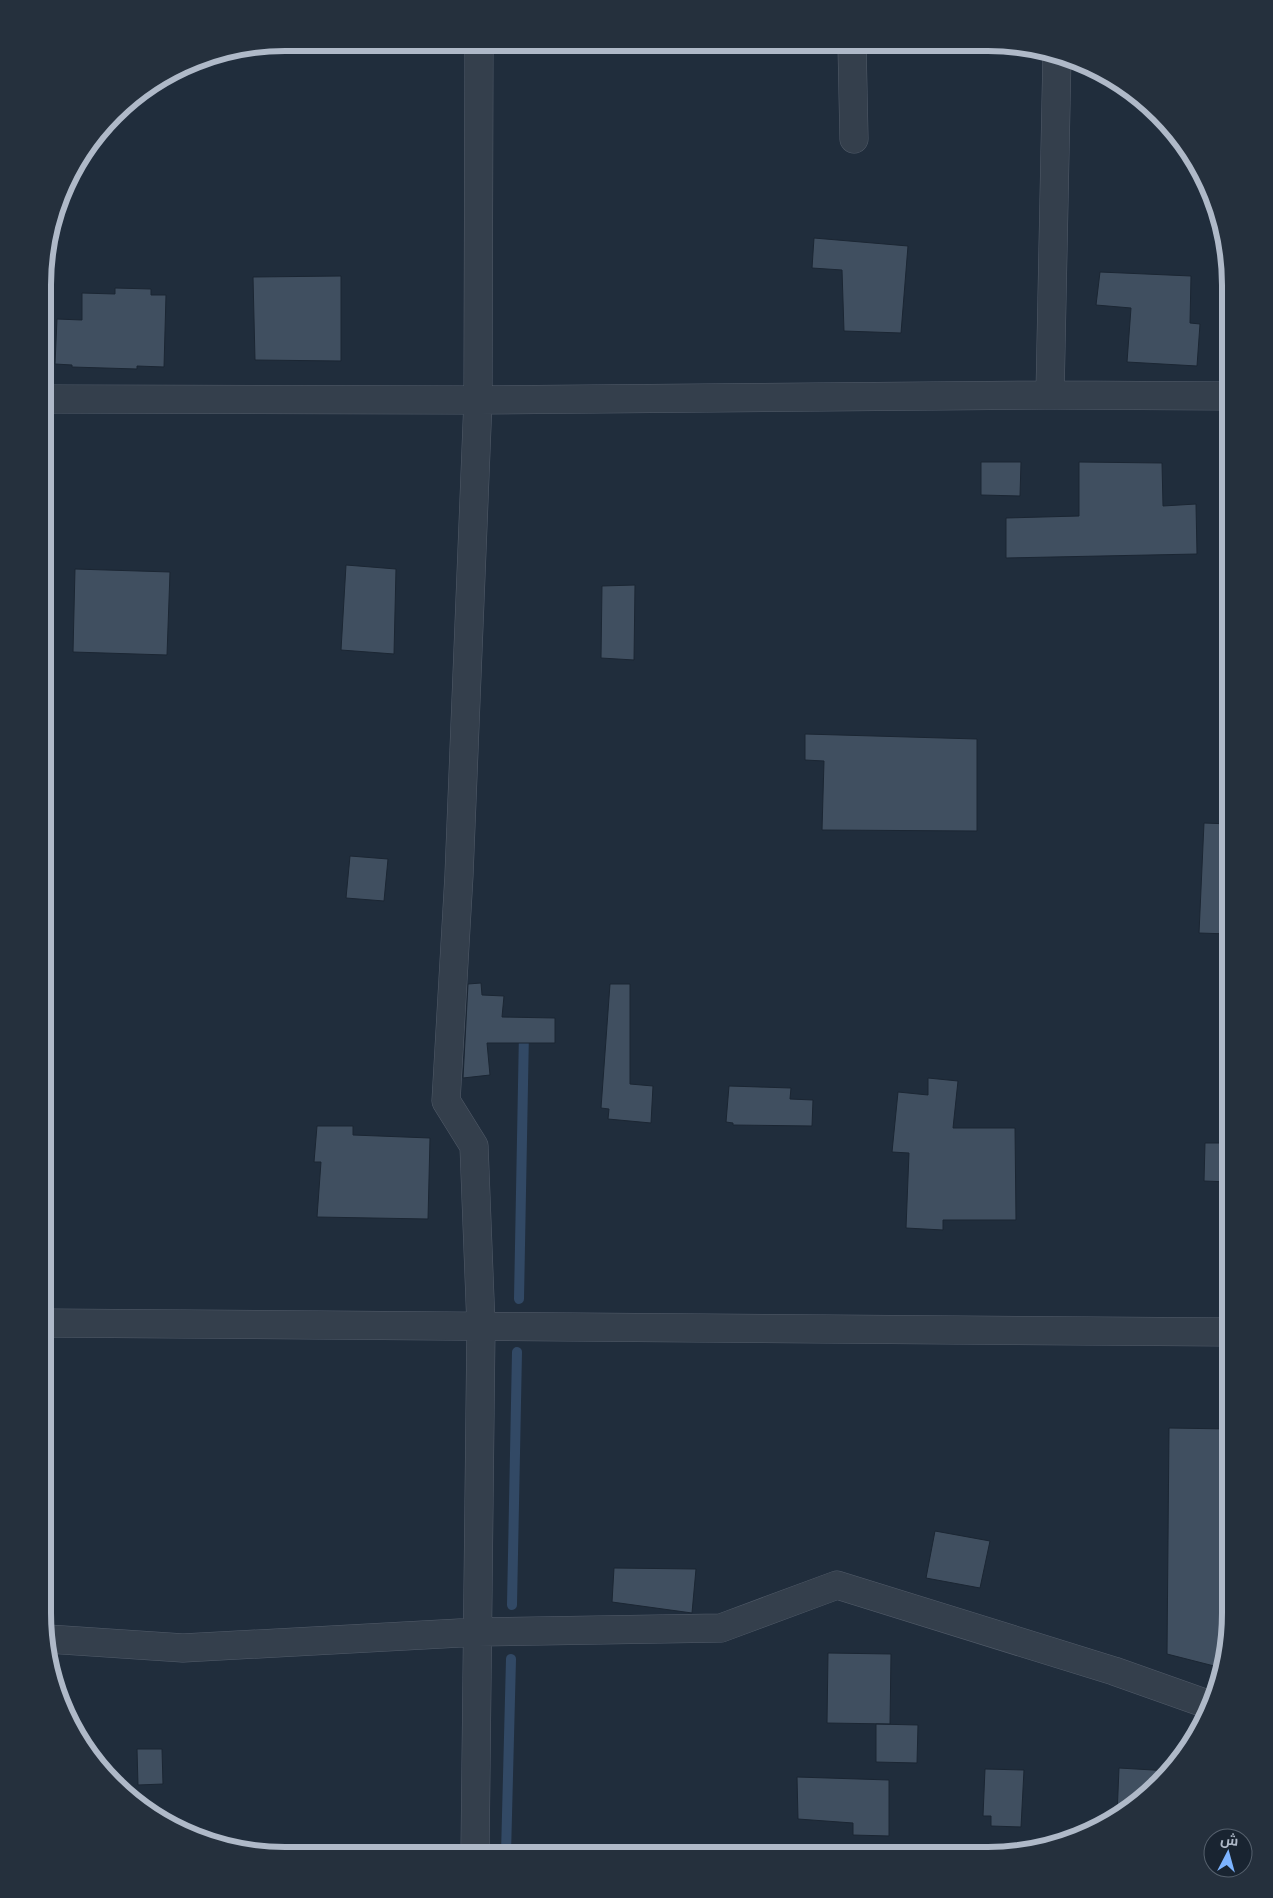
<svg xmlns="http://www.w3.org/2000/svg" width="1273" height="1898" viewBox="0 0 1273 1898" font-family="'Open Sans',Cairo,sans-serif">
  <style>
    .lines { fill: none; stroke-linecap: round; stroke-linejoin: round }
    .stream { stroke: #324965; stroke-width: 10 }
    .building { fill: #404f60; stroke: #1b2633 }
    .street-casing { stroke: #525c6a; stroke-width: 29 }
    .street { stroke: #343f4c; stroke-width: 28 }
    .rim { fill: none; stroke: #afb9c8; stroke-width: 6 }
  </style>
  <rect width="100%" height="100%" fill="#202d3c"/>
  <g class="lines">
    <path class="stream" d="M 519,1299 L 524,1031
      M 512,1605 L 517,1352
      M 506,1854 L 511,1659"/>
  </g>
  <path class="building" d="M 814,238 L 908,246 L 901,333 L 844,331 L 842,270 L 812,268 Z
    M 1100,272 L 1191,276 L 1190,323 L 1200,324 L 1197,366 L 1127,362 L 1131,308 L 1096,305 Z
    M 341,276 L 341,361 L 255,360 L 253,277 Z
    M 115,288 L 151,289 L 151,295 L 166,295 L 164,367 L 137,366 L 137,369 L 72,367 L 72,365 L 55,364 L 57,319 L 82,320 L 82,293 L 115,294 Z
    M 981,462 L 1021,462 L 1020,496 L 981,495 Z
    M 1079,462 L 1162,463 L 1163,506 L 1196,504 L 1197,554 L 1006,558 L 1006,518 L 1079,516 Z
    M 346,565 L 396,569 L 394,654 L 341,650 Z
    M 75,569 L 170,572 L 167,655 L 73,652 Z
    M 635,585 L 634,660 L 601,658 L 602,586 Z
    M 805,734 L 977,739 L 977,831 L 822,830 L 824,761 L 805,760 Z
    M 1204,823 L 1230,824 L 1230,934 L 1199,933 Z
    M 350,856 L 388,859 L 384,901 L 346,898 Z
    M 481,983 L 482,995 L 504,996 L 502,1017 L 555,1018 L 555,1043 L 487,1043 L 490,1075 L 463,1078 L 468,984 Z
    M 610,984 L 630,984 L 630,1084 L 653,1086 L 651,1123 L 608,1119 L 609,1109 L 601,1108 Z
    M 928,1078 L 958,1081 L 953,1128 L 1015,1128 L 1016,1220 L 943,1220 L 943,1230 L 906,1228 L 909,1153 L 892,1152 L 898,1092 L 928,1095 Z
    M 729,1086 L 791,1088 L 790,1099 L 813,1100 L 812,1126 L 733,1125 L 733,1123 L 726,1122 Z
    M 317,1126 L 353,1126 L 353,1135 L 430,1138 L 428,1219 L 317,1217 L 321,1162 L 314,1162 Z
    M 1205,1143 L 1230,1143 L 1230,1182 L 1204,1181 Z
    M 1169,1428 L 1230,1429 L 1230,1629 L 1222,1668 L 1167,1654 Z
    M 935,1531 L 990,1541 L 980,1588 L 926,1578 Z
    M 614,1568 L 696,1569 L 692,1613 L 612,1602 Z
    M 828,1653 L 891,1654 L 890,1724 L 827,1723 Z
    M 876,1724 L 918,1725 L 917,1763 L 876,1762 Z
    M 137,1749 L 162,1749 L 163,1784 L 138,1785 Z
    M 1119,1768 L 1170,1771 L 1136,1805 L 1117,1816 Z
    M 985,1769 L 1024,1770 L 1021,1827 L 991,1826 L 991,1816 L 983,1816 Z
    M 797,1777 L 889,1780 L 889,1836 L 853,1835 L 853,1823 L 798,1819 Z"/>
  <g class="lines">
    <defs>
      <path id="street" d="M 852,44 L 854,139
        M 1050,395 L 1057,55
        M 44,399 L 478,400 L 1050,395 L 1230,396
        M 43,1323 L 1230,1332
        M 48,1639 L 183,1648 L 478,1632 L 721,1628 L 837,1585 L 1114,1671 L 1210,1705
        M 475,1854 L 481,1326 L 474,1146 L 446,1101 L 459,875 L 478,400 L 479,43"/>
    </defs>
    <use href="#street" class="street-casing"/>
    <use href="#street" class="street"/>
  </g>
  <path d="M0 0H1273V1898H0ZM285 51H988A234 234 0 0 1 1222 285V1613A234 234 0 0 1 988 1847H285A234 234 0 0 1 51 1613V285A234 234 0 0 1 285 51Z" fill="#25303d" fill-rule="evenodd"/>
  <path class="rim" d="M285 51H988A234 234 0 0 1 1222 285V1613A234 234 0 0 1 988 1847H285A234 234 0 0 1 51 1613V285A234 234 0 0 1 285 51Z"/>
  <g transform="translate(1228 1853) rotate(6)"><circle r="24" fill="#192431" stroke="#55606d"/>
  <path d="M0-4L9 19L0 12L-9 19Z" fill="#7db4ff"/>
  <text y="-8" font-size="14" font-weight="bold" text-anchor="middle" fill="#afb9c8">ش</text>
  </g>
</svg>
